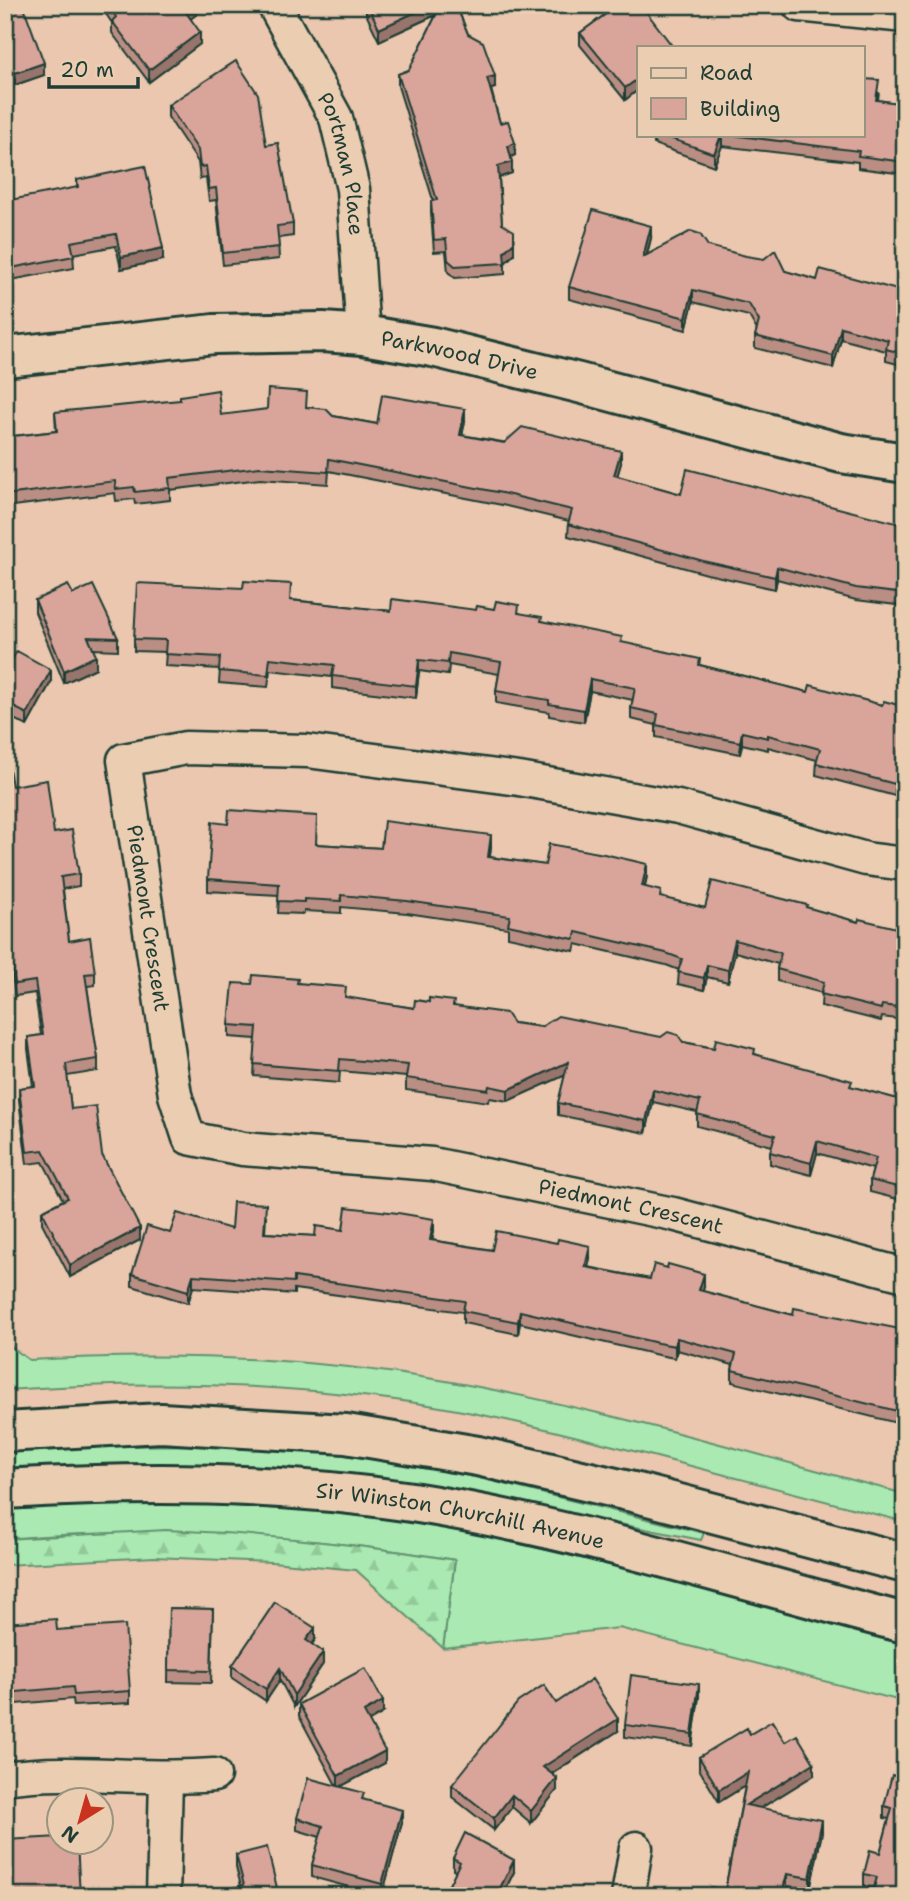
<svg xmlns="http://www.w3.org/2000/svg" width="910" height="1901" viewBox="0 0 910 1901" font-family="'Shantell Sans',sans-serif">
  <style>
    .grass { fill: #aae9b1; stroke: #649372; stroke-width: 2 }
    .forest { fill: url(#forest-firs); stroke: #649372; stroke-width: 2 }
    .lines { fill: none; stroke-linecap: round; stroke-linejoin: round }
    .street-casing { stroke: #1f3d34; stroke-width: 37 }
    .secondary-casing { stroke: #1f3d34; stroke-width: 44 }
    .street { stroke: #ebceb1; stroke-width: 32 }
    .secondary { stroke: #ebceb1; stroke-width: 38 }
    .wall { fill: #bb8e84; stroke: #1f3d34; stroke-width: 2 }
    .shaded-wall { fill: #98746c; stroke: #1f3d34; stroke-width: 2 }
    .building { fill: #d9a59a; stroke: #1f3d34; stroke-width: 2 }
    .labels { text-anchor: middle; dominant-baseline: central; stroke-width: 5; stroke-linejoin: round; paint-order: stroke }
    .street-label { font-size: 21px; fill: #1f3d34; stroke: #ebceb1 }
  </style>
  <defs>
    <pattern id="forest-firs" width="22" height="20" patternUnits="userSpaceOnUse" patternTransform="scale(1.75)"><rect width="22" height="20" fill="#aae9b1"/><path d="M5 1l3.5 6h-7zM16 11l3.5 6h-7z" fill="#92c999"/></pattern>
  </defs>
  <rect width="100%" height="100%" fill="#eac7ae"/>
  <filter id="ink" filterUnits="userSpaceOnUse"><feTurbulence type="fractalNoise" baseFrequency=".0143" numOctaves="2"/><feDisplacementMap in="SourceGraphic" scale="14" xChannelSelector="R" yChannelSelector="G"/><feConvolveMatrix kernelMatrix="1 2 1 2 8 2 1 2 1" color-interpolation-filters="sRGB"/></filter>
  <g filter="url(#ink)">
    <path class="grass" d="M 5,1342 L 29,1360 C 168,1352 309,1357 446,1381 C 601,1408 753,1454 905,1494 L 905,1522 C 819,1499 734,1477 649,1455 C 560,1432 471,1409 380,1398 C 255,1382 131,1381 5,1390 Z
      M 225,1445 L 353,1455 L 480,1478 L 704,1533 L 701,1540 L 448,1490 L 315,1471 L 186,1464 L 5,1467 L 5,1452 L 95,1446 Z
      M 163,1502 L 340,1512 L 460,1530 L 672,1579 L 905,1642 L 905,1702 L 619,1628 L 443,1648 L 455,1560 C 301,1535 161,1525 5,1539 L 5,1508 L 52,1504 Z"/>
    <path class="forest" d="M 166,1530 C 264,1534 359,1544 455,1560 L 443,1648 L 356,1570 L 272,1562 L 154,1557 L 5,1565 L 5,1539 Z"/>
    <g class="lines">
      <defs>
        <g id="street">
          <path id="s1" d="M 274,5 L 336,118 L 353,189 L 363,335"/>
          <path d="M 799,5 L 905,16"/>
          <path id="s2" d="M 905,864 L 866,859 L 678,807 L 519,779 L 307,751 L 186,748 L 124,760 L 175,1095 L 189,1138 L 243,1149 L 432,1164 L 673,1214 L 905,1275"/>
          <path d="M 5,1778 C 76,1768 144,1781 214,1775"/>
          <path d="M 163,1896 L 166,1779"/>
          <path d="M 628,1896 L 636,1848"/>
        </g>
        <g id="secondary">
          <path id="s3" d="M 5,357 L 214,334 L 323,332 L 363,335 L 433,347 L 579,383 L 841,453 L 905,463"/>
          <path d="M 5,1432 L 161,1423 L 346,1434 L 478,1456 L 637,1493 L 905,1563"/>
          <path id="s4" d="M 5,1489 C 142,1481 275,1481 412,1502 C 578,1528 742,1581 905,1623"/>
        </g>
      </defs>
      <use href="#street" class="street-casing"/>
      <use href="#secondary" class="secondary-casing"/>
      <use href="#street" class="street"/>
      <use href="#secondary" class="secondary"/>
    </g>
    <path class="wall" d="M 5,5 L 44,75 L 15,85 L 8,67 L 5,68 Z
      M 100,5 L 197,5 L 197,14 L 190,19 L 200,44 L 149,82 L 112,33 L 112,23 Z
      M 366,5 L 456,5 L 468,34 L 495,88 L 491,89 L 500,123 L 515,155 L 511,157 L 512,173 L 499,177 L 502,224 L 514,254 L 505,263 L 505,274 L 455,278 L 448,272 L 446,251 L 434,252 L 431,213 L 431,201 L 433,200 L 398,86 L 398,74 L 409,70 L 436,15 L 379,41 L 366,14 Z
      M 591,5 L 642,5 L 639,47 L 639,89 L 625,100 L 580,45 L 580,33 L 607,13 Z
      M 879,92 L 878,100 L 905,104 L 905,174 L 858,168 L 858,162 L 722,146 L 714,166 L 654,144 L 654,135 L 863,135 Z
      M 168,105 L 266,145 L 293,224 L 293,236 L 278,238 L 279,259 L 223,265 L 216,200 L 209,201 L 206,178 L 200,179 L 198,162 L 168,117 Z
      M 77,180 L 163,260 L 121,269 L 116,246 L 73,254 L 74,268 L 11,280 L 7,257 L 5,257 L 5,201 L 77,188 Z
      M 651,238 L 647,255 L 708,246 L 785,271 L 817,280 L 905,292 L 905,366 L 886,361 L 886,351 L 841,339 L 833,368 L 755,348 L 755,336 L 757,330 L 749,316 L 693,302 L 686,330 L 569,299 L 569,287 Z
      M 307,407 L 333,416 L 377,424 L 465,421 L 462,435 L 621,463 L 617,476 L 681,494 L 900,524 L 905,521 L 905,606 L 856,600 L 777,579 L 775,589 L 707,574 L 568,536 L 569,521 L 502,505 L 329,471 L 328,484 L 260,479 L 170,490 L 170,500 L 135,504 L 134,499 L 116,501 L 115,493 L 5,507 L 5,437 L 56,431 L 55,412 L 221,415 Z
      M 73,594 L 118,638 L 118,650 L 93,649 L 96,668 L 64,683 L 35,612 L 35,600 Z
      M 291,600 L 391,611 L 476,610 L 519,613 L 542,621 L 622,643 L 700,665 L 808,692 L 882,705 L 905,707 L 905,770 L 903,769 L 895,796 L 816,775 L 817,760 L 768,747 L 768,750 L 742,744 L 740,754 L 656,737 L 656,725 L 631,719 L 631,708 L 633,700 L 590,691 L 584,722 L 549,716 L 549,712 L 496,703 L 496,691 L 499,674 L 449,665 L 448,675 L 419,671 L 416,698 L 332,688 L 332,677 L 270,670 L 268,687 L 219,683 L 220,669 L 165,666 L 166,652 L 134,651 L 134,639 Z
      M 5,662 L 51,682 L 27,726 L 8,716 Z
      M 5,762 L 12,786 L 54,833 L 79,874 L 79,886 L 63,889 L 69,941 L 95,973 L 95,985 L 87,986 L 98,1059 L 98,1071 L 67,1076 L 71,1109 L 102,1155 L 140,1240 L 70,1277 L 42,1223 L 42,1211 L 63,1200 L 43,1162 L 27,1164 L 19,1100 L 19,1088 L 33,1086 L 28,1049 L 28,1037 L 41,1035 L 35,993 L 15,996 L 5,927 Z
      M 228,824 L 316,844 L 381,848 L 491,847 L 490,857 L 545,865 L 647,876 L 645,887 L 661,898 L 705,908 L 807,908 L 858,922 L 905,930 L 905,1020 L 882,1017 L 881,1021 L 821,1006 L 822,993 L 777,981 L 777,969 L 778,964 L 735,952 L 728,982 L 707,977 L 704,990 L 678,984 L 679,970 L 666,965 L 576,944 L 574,951 L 508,937 L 508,928 L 407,913 L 341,907 L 341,913 L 304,911 L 304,914 L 278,913 L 279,895 L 208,891 L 208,879 Z
      M 298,983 L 346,998 L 414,1008 L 454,1006 L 513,1023 L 683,1042 L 714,1048 L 755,1054 L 852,1087 L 905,1101 L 905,1201 L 870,1192 L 870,1180 L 873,1169 L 817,1153 L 811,1175 L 770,1164 L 770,1152 L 772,1146 L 697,1126 L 697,1112 L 653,1102 L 646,1133 L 558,1115 L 558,1103 L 565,1075 L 508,1101 L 489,1098 L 488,1102 L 406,1090 L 406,1077 L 340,1071 L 339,1083 L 254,1076 L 256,1039 L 229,1037 L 229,1025 L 252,984 Z
      M 266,1216 L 265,1233 L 315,1236 L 343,1230 L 434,1231 L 432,1240 L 492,1250 L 590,1258 L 588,1267 L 650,1279 L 704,1286 L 702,1291 L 793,1315 L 905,1330 L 905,1425 L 732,1382 L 732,1370 L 733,1365 L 677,1350 L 675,1358 L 658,1355 L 520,1323 L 518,1334 L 463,1323 L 463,1312 L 294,1289 L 294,1294 L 193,1287 L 188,1303 L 132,1286 L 132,1274 L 170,1233 L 231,1229 Z
      M 169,1608 L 213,1609 L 211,1683 L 168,1682 Z
      M 5,1623 L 57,1630 L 130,1691 L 130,1703 L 74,1706 L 73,1699 L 5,1705 Z
      M 315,1640 L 312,1644 L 323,1664 L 294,1707 L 280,1680 L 266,1701 L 232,1678 L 232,1666 Z
      M 699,1696 L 692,1746 L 625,1737 L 625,1725 Z
      M 556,1703 L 618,1731 L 552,1774 L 557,1790 L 531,1823 L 512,1807 L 494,1830 L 452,1797 L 452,1785 Z
      M 299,1704 L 383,1713 L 369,1721 L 385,1763 L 341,1786 L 402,1822 L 382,1896 L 312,1877 L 312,1865 L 320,1837 L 297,1830 L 297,1818 L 336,1785 L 299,1716 Z
      M 750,1734 L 785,1742 L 814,1775 L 761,1808 L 822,1832 L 810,1890 L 787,1886 L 725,1890 L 745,1786 L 719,1802 L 699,1769 L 699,1757 Z
      M 905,1779 L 874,1888 L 864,1886 L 864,1874 L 880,1853 L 889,1819 L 884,1818 L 884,1806 Z
      M 236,1855 L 279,1896 L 217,1896 L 217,1892 L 241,1886 L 236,1867 Z
      M 453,1858 L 514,1872 L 502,1896 L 448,1896 L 448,1887 L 456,1871 L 453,1870 Z"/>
    <path class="shaded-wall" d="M 193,5 L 197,5 L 197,14 L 185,23 L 185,11 Z
      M 431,5 L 444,5 L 444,11 L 379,41 L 379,29 Z
      M 200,32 L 200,44 L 149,82 L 149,70 Z
      M 8,55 L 8,67 L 5,68 L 5,56 Z
      M 44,63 L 44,75 L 15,85 L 15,73 Z
      M 495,76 L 495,88 L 487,90 L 487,78 Z
      M 639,78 L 639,89 L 625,100 L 625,88 Z
      M 722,135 L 722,146 L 714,166 L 714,154 Z
      M 515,143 L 515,155 L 508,158 L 508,146 Z
      M 512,162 L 512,173 L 498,178 L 498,166 Z
      M 651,226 L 651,238 L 643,269 L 643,257 Z
      M 514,242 L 514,254 L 504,264 L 504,252 Z
      M 163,248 L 163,260 L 121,269 L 121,257 Z
      M 693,290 L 693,302 L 686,330 L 686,318 Z
      M 841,327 L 841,339 L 833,368 L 833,356 Z
      M 465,409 L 465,421 L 460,447 L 460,435 Z
      M 621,451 L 621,463 L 614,487 L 614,475 Z
      M 777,567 L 777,579 L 775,589 L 775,577 Z
      M 96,656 L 96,668 L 64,683 L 64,671 Z
      M 419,660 L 419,671 L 416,698 L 416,686 Z
      M 51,670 L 51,682 L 27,726 L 27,714 Z
      M 590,679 L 590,691 L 584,722 L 584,710 Z
      M 8,704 L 8,716 L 5,720 L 5,708 Z
      M 742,732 L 742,744 L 740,754 L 740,742 Z
      M 903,757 L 903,769 L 895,796 L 895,784 Z
      M 491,835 L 491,847 L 488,869 L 488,857 Z
      M 647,864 L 647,876 L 642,898 L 642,886 Z
      M 735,940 L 735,952 L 728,982 L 728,970 Z
      M 707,965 L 707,977 L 704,990 L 704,978 Z
      M 568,1062 L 568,1074 L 508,1101 L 508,1090 Z
      M 653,1090 L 653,1102 L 646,1133 L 646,1121 Z
      M 817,1141 L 817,1153 L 811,1175 L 811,1163 Z
      M 434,1219 L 434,1231 L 430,1252 L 430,1240 Z
      M 140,1228 L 140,1240 L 70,1277 L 70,1265 Z
      M 590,1246 L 590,1258 L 585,1279 L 585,1267 Z
      M 704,1274 L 704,1286 L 699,1302 L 699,1290 Z
      M 193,1275 L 193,1287 L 188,1303 L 188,1291 Z
      M 520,1311 L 520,1323 L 518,1334 L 518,1322 Z
      M 677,1338 L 677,1350 L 675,1358 L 675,1346 Z
      M 315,1628 L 315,1640 L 306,1652 L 306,1640 Z
      M 323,1652 L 323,1664 L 294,1707 L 294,1695 Z
      M 280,1668 L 280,1680 L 266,1701 L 266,1689 Z
      M 699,1684 L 699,1696 L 692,1746 L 692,1734 Z
      M 383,1701 L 383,1713 L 364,1724 L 364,1712 Z
      M 618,1719 L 618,1731 L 543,1779 L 543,1767 Z
      M 385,1751 L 385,1763 L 338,1788 L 338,1776 Z
      M 814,1763 L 814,1775 L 746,1817 L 746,1805 Z
      M 748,1772 L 748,1784 L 719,1802 L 719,1790 Z
      M 557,1778 L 557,1790 L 531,1823 L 531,1811 Z
      M 512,1795 L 512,1807 L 494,1830 L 494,1818 Z
      M 402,1810 L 402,1822 L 382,1896 L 382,1884 Z
      M 822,1820 L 822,1832 L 810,1890 L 810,1878 Z
      M 514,1860 L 514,1872 L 502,1896 L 496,1896 Z
      M 787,1874 L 787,1886 L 784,1896 L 781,1896 Z"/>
    <path class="building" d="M 5,5 L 23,5 L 44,63 L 15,73 L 8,55 L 5,56 Z
      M 108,5 L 193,5 L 185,11 L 200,32 L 149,70 L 112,21 L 116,17 Z
      M 368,5 L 431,5 L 379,29 Z
      M 441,5 L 456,5 L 468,34 L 483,42 L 495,76 L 487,78 L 500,123 L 508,121 L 515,143 L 508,146 L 512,162 L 498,166 L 502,224 L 514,231 L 514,242 L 504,252 L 505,263 L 455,266 L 448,260 L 446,239 L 434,240 L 431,201 L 437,200 L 398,74 L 409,70 Z
      M 615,5 L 641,5 L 673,47 L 639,47 L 639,78 L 625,88 L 580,33 L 617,6 Z
      M 236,61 L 258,94 L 266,145 L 278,143 L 293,224 L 277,226 L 279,247 L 223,253 L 216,188 L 209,189 L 206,166 L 200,167 L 198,150 L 168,105 Z
      M 863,79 L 879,80 L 876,100 L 905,104 L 905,162 L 858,156 L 859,151 L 731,135 L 863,135 Z
      M 661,135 L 721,135 L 714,154 Z
      M 145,166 L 163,248 L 121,257 L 116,234 L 71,242 L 74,256 L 11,268 L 7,245 L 5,245 L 5,201 L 78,187 L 77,180 Z
      M 593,210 L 651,226 L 643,257 L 691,231 L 700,234 L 708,246 L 746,256 L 764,259 L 775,250 L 785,271 L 817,280 L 820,269 L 905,292 L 905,354 L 886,349 L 888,340 L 841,327 L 833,356 L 755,336 L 759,321 L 749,304 L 693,290 L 686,318 L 569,287 Z
      M 268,389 L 307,392 L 306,407 L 326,409 L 333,416 L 377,424 L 382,395 L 465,409 L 460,435 L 504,443 L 522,427 L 621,451 L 614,475 L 681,494 L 687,469 L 900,524 L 900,521 L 905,521 L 905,594 L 856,588 L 777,567 L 775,577 L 707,562 L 568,524 L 572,510 L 502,493 L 329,459 L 328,472 L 260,467 L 169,478 L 170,488 L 135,492 L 134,487 L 116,489 L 115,481 L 5,495 L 5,437 L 57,431 L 55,412 L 180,400 L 180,396 L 218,390 L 221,415 L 267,409 Z
      M 244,581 L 291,584 L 290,600 L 391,611 L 392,599 L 476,610 L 477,606 L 494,609 L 496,601 L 519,605 L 518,613 L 542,617 L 541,621 L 622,637 L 621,642 L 700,659 L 699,665 L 808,692 L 810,685 L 882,705 L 884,701 L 905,707 L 905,758 L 903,757 L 895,784 L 816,763 L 820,749 L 768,735 L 768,738 L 742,732 L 740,742 L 656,725 L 658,714 L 631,708 L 635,688 L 590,679 L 584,710 L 549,704 L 549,700 L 496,691 L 501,662 L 449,653 L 448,663 L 419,660 L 416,686 L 332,676 L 334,665 L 270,658 L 268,675 L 219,671 L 220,657 L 165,654 L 166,640 L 134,639 L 137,583 L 243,588 Z
      M 68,585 L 73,594 L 93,585 L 118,638 L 88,637 L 96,656 L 64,671 L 35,600 Z
      M 17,651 L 51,670 L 27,714 L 8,704 L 5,708 L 5,662 L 9,664 Z
      M 5,762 L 9,768 L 12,786 L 47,780 L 54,833 L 72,830 L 79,874 L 61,877 L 69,941 L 90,937 L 95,973 L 85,974 L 98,1059 L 66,1064 L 71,1109 L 96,1106 L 102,1155 L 140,1228 L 70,1265 L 42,1211 L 68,1198 L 43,1150 L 27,1152 L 19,1088 L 35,1086 L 28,1037 L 43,1035 L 35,981 L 15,984 L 5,915 Z
      M 229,810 L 317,816 L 316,844 L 381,848 L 384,821 L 491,835 L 488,857 L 545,865 L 549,844 L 604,854 L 647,864 L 642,886 L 661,891 L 660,897 L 705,908 L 712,881 L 807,905 L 806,907 L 858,922 L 859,919 L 905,930 L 905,1008 L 882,1005 L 881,1009 L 821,994 L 824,982 L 777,969 L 781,953 L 735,940 L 728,970 L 707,965 L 704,978 L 678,972 L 682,959 L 666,953 L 576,932 L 574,939 L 508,925 L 510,916 L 407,901 L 341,895 L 341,901 L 304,899 L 304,902 L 278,901 L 279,884 L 208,879 L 212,822 L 228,824 Z
      M 253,975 L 298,979 L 297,983 L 346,987 L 345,997 L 414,1008 L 415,1000 L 429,1002 L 429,998 L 454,1001 L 453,1006 L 506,1013 L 513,1023 L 541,1027 L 558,1016 L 661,1037 L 668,1032 L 678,1035 L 683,1042 L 714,1048 L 716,1039 L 755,1049 L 754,1054 L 852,1081 L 850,1086 L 905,1101 L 905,1189 L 870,1180 L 876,1158 L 817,1141 L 811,1163 L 770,1152 L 775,1135 L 697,1114 L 700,1101 L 653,1090 L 646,1121 L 558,1103 L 568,1062 L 508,1090 L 489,1086 L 488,1090 L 406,1078 L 408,1065 L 340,1059 L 339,1071 L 254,1064 L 257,1027 L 229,1025 L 233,983 L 252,984 Z
      M 233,1202 L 266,1204 L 264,1233 L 315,1236 L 316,1226 L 343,1230 L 346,1207 L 398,1213 L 434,1219 L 430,1240 L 492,1250 L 496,1231 L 557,1243 L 558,1239 L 590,1246 L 585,1267 L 650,1279 L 654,1264 L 667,1268 L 668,1264 L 704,1274 L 699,1290 L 793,1315 L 794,1308 L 905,1330 L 905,1413 L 732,1370 L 736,1354 L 677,1338 L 675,1346 L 658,1343 L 520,1311 L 518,1322 L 463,1311 L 465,1301 L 294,1277 L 294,1282 L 193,1275 L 188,1291 L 132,1274 L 147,1226 L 170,1233 L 177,1213 L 231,1229 Z
      M 275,1602 L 315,1628 L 306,1640 L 323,1652 L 294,1695 L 280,1668 L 266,1689 L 232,1666 Z
      M 169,1608 L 213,1609 L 211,1671 L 168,1670 Z
      M 56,1619 L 57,1630 L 125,1625 L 130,1691 L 74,1695 L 73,1687 L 5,1693 L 5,1623 Z
      M 365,1668 L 383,1701 L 364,1712 L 385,1751 L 338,1776 L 299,1704 Z
      M 631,1675 L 699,1684 L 692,1734 L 625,1725 Z
      M 592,1679 L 618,1719 L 543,1767 L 557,1778 L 531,1811 L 512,1795 L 494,1818 L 452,1785 L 518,1702 L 544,1685 L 556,1703 Z
      M 772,1721 L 785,1742 L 797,1735 L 814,1763 L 746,1805 L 822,1820 L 810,1878 L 787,1874 L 781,1896 L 709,1896 L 711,1887 L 725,1890 L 748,1772 L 719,1790 L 699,1757 L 747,1728 L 750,1734 Z
      M 892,1775 L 905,1779 L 905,1896 L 872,1896 L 877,1877 L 864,1874 L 870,1850 L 880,1853 L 892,1808 L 884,1806 Z
      M 308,1778 L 364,1793 L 362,1799 L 402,1810 L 382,1884 L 312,1865 L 323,1826 L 297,1818 Z
      M 465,1833 L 514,1860 L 496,1896 L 476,1896 L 476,1893 L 448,1887 L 460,1862 L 453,1858 Z
      M 60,1837 L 60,1842 L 77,1842 L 80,1896 L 5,1896 L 5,1840 Z
      M 267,1847 L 279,1896 L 218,1896 L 217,1892 L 244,1885 L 236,1855 Z"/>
  </g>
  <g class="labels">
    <g class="street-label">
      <text stroke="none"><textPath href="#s1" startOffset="175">Portman Place</textPath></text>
      <text stroke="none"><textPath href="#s3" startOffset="458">Parkwood Drive</textPath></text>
      <text stroke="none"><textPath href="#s2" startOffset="954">Piedmont Crescent</textPath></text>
      <text stroke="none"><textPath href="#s2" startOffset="1626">Piedmont Crescent</textPath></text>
      <text stroke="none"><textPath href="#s4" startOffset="458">Sir Winston Churchill Avenue</textPath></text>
    </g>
  </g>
  <rect width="910" height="1901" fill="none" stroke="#ebceb1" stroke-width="28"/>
  <rect x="14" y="14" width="882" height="1873" fill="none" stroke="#1f3d34" stroke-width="2.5" filter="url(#ink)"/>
  <rect x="637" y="46" width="228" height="91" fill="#ebceb1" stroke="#99947f" stroke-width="2"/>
  <rect x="651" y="68" width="35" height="10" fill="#ebceb1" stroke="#99947f" stroke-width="2"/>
  <text x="700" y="80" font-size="21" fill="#1f3d34">Road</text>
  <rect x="651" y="98" width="35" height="21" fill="#d9a59a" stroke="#99947f" stroke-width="2"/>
  <text x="700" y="116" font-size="21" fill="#1f3d34">Building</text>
  <g transform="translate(80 1821) rotate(217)"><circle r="33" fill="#ebceb1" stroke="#99947f" stroke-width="2"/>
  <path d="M0-5L12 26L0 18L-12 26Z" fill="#c8321e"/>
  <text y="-10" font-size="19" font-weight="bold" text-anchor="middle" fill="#1f3d34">N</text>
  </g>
  <path d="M49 77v10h89v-10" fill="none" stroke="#1f3d34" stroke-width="3.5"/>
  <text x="60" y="77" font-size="21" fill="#1f3d34" stroke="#ebceb1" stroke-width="5" paint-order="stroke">20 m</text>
</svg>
